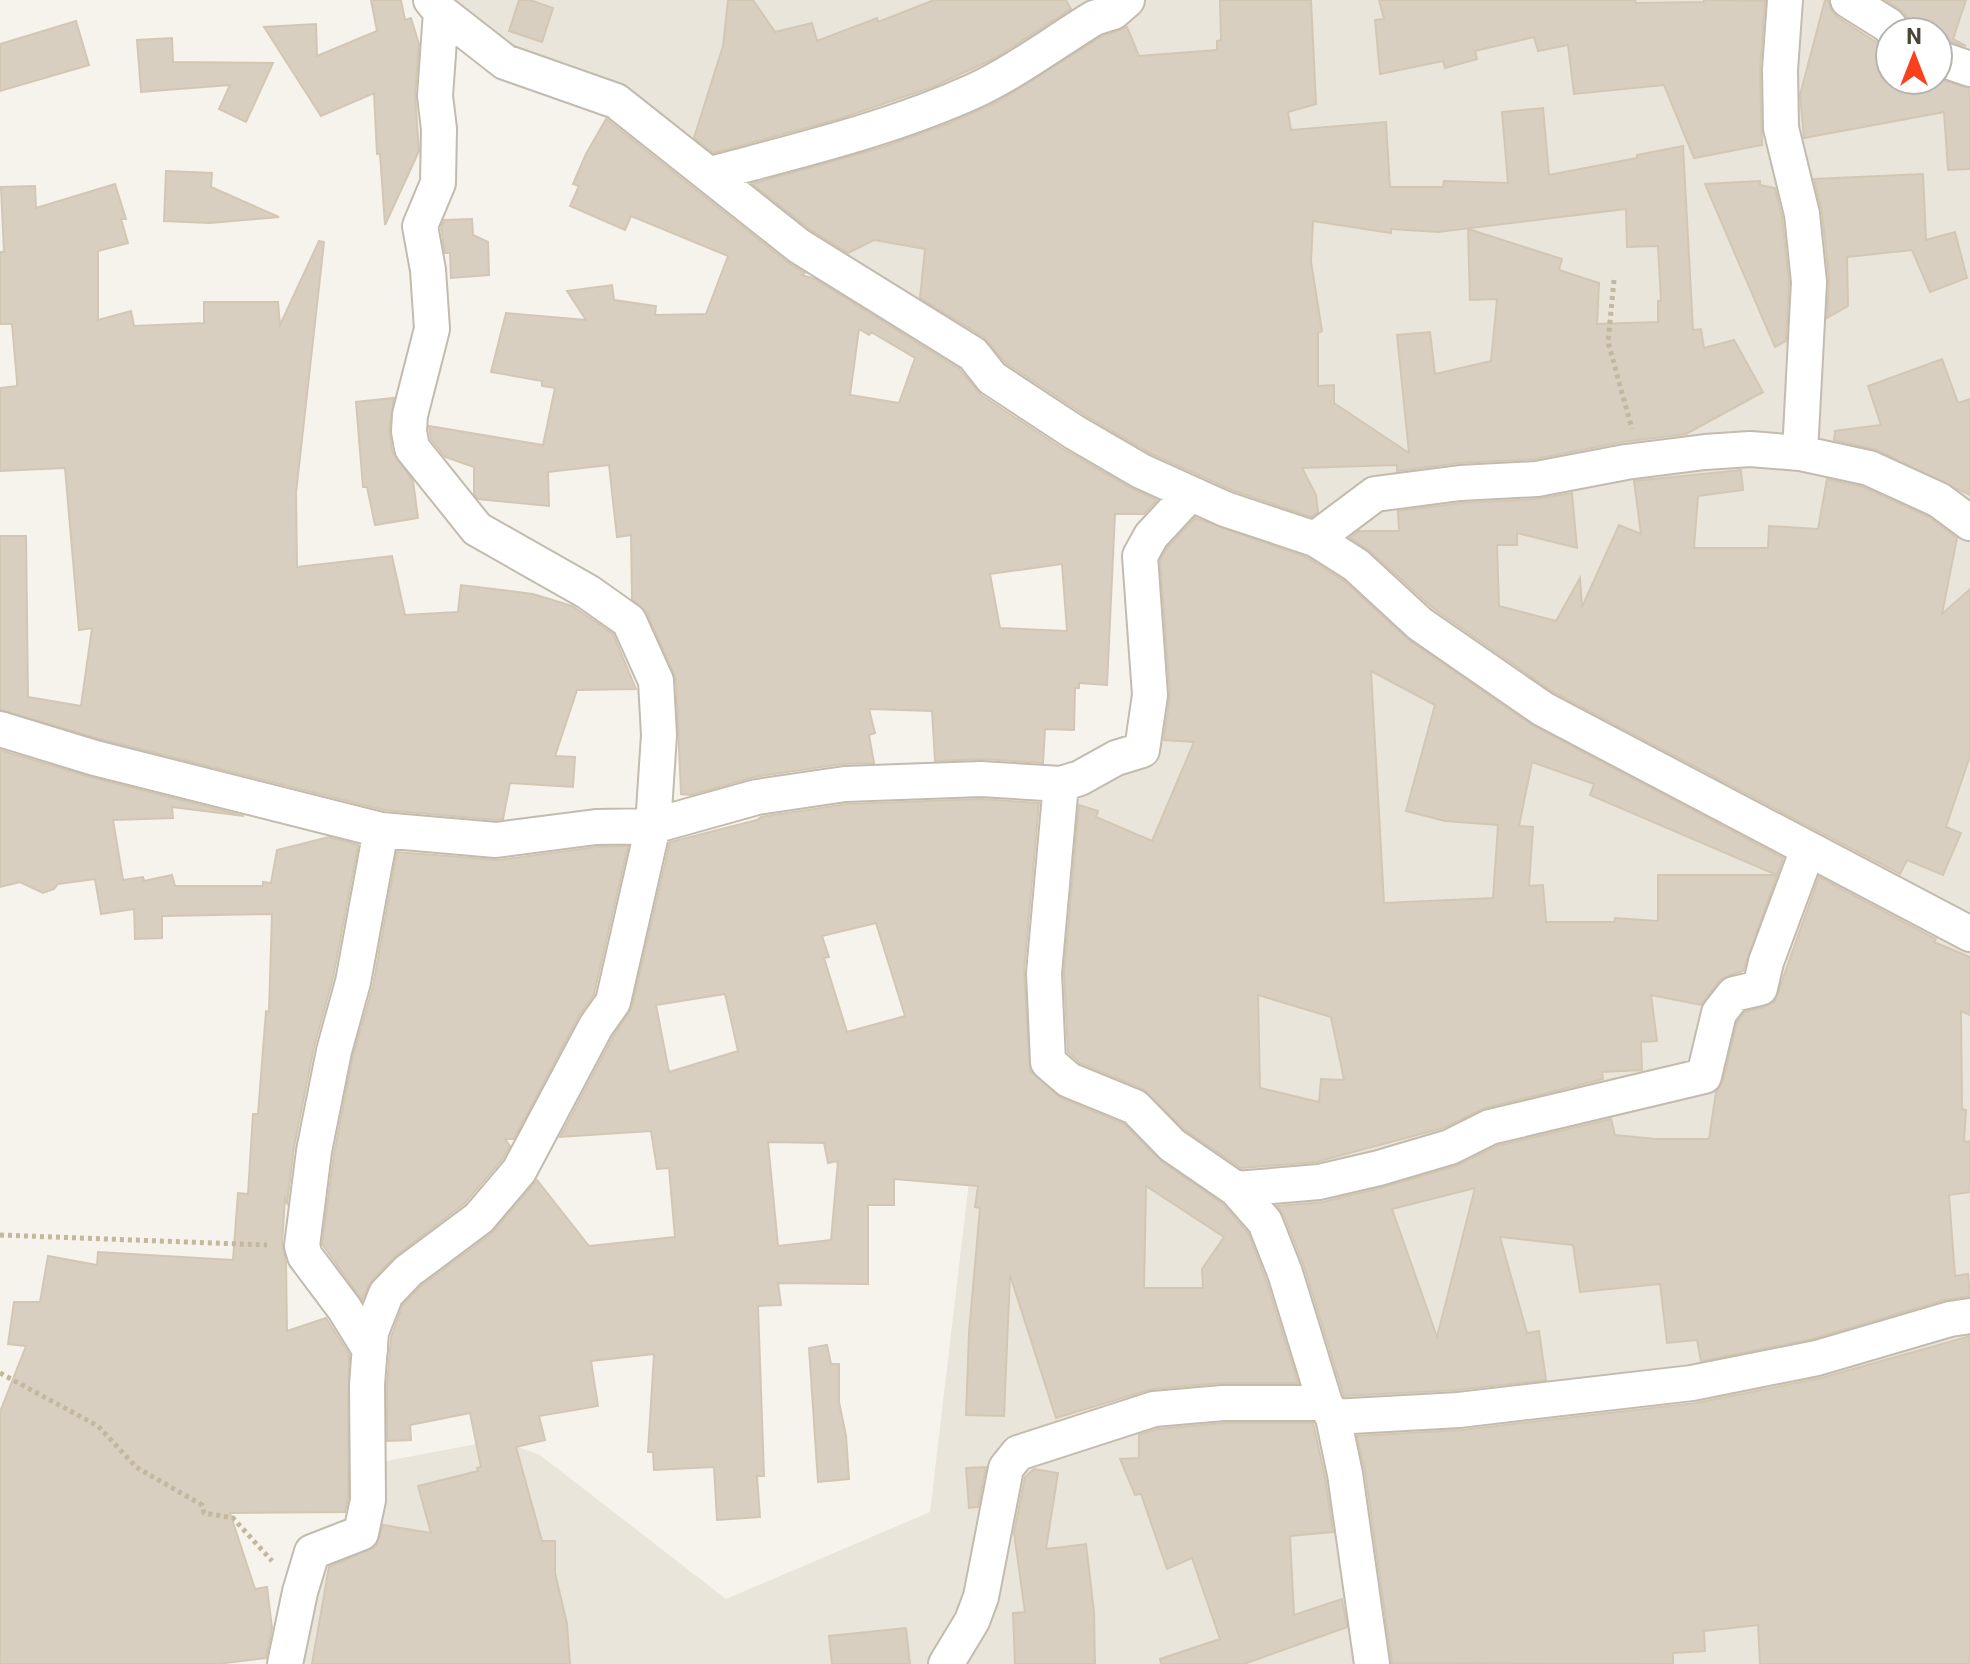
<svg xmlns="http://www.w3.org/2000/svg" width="1970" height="1664" viewBox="0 0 1970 1664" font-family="Roboto,sans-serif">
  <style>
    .residential { fill: #eae5da; fill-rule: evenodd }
    .building { fill: #d8cfc1; stroke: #d3c7b4; stroke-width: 2; fill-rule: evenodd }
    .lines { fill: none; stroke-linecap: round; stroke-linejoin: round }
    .street-casing { stroke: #c2bbae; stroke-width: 38 }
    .path { stroke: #c4b79f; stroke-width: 5; stroke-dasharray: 4 4; stroke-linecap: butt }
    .street { stroke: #fff; stroke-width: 34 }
  </style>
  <rect width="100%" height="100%" fill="#f6f3ec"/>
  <path class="residential" d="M 444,0 L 1970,0 L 1970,1664 L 293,1664 L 319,1555 L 370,1537 L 381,1462 L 498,1440 L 540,1455 L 726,1599 L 930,1512 L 988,1020 L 1042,1017 L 1071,791 L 1130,764 L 1147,712 L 1136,556 L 1188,489 L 1146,468 L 617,98 L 508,58 ZM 1890,32 L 1938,32 L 1938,80 L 1890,80 Z"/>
  <path class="building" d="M 371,0 L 401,0 L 405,20 L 411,18 L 419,44 L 415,95 L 419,151 L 385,225 L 380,154 L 377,154 L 374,93 L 321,116 L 264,27 L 316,24 L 317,56 L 377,31 Z
    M 519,0 L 530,0 L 553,8 L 542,42 L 509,31 Z
    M 728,0 L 753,0 L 775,32 L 812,23 L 817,41 L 877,18 L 878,22 L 934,0 L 1066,0 L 1071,9 L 995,58 L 935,86 L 839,119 L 713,153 L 694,138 L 723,46 Z
    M 1220,0 L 1311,0 L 1316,104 L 1288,112 L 1291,130 L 1386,122 L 1390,187 L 1443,187 L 1444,181 L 1508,183 L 1502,112 L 1543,108 L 1549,175 L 1637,158 L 1637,155 L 1683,146 L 1693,330 L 1701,329 L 1704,348 L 1734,340 L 1763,392 L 1686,434 L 1622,442 L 1535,459 L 1459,463 L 1397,471 L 1397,465 L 1302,468 L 1316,495 L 1318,512 L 1311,517 L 1232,490 L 1150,453 L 1085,415 L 1006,363 L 984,337 L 920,298 L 925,249 L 874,240 L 848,253 L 811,230 L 752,184 L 883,147 L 950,123 L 999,101 L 1102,36 L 1127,27 L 1139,56 L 1217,50 L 1217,41 L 1221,40 ZM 1626,209 L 1627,247 L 1658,246 L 1661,301 L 1658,301 L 1658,322 L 1597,324 L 1599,283 L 1559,270 L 1562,259 L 1468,229 L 1470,300 L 1497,299 L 1491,361 L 1435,374 L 1430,332 L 1397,335 L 1409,453 L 1334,403 L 1334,385 L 1318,386 L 1318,333 L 1322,331 L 1311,262 L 1313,221 L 1391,233 L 1391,229 L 1438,232 Z
    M 1379,0 L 1635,0 L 1636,3 L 1704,2 L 1704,0 L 1765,1 L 1760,70 L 1762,145 L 1694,158 L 1664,85 L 1574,94 L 1568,45 L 1538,51 L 1534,37 L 1475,51 L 1477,59 L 1445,68 L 1443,61 L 1380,74 L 1375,20 L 1384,19 Z
    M 1825,0 L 1828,0 L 1831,10 L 1837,17 L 1890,51 L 1890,80 L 1938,79 L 1970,88 L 1970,169 L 1948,170 L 1944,112 L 1804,138 L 1800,95 Z
    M 1886,0 L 1966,0 L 1953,39 L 1966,46 L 1938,39 L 1938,32 L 1913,32 L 1910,20 L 1903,12 Z
    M 76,21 L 89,65 L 0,91 L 0,44 Z
    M 172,38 L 173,62 L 273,63 L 246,122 L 219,109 L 230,85 L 141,92 L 137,40 Z
    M 606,119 L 787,262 L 805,273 L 802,275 L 815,279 L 959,369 L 981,395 L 1063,449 L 1131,488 L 1157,500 L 1144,514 L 1115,514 L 1107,685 L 1079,683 L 1079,688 L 1075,688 L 1074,730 L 1045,729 L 1043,763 L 982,759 L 935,761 L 932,711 L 869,709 L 875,733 L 869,735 L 874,763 L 842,764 L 754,777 L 691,795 L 681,794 L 676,679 L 647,613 L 632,599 L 631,535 L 617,537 L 609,465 L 548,472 L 549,506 L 478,499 L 474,494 L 474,467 L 445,457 L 431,439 L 429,426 L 543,445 L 555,388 L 542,386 L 542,381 L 491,372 L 506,313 L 586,320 L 567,291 L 612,285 L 614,300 L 656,306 L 655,315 L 706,314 L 728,256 L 631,216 L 625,230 L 570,206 L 579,186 L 573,184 L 586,154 ZM 859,329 L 869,335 L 871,332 L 915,358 L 899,403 L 850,395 ZM 1062,564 L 1067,631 L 1000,628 L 990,574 Z
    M 166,171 L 212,173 L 211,187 L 279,217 L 210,223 L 164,221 Z
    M 1923,174 L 1926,240 L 1955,232 L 1967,278 L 1930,292 L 1912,250 L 1847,257 L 1848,306 L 1827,318 L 1829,280 L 1822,212 L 1814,179 Z
    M 1760,181 L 1760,185 L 1775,188 L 1782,217 L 1789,282 L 1786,341 L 1775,347 L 1705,184 Z
    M 115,184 L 126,219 L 121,219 L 128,243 L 98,251 L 98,320 L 131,311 L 134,326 L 204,323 L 204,302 L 278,302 L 280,325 L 319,241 L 324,242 L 296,493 L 297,567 L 392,556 L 405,615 L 458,612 L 461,585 L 533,594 L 572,606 L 613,634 L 636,689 L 577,690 L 555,756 L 575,757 L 573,787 L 510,783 L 503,819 L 496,820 L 384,810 L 100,739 L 0,710 L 0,536 L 26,536 L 28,697 L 81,706 L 92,628 L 79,630 L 65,468 L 0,471 L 0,388 L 17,386 L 17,381 L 12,324 L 0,324 L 0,252 L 4,252 L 1,187 L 35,186 L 36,208 Z
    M 472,219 L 473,235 L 488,242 L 489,275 L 451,278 L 450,253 L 445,253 L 441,228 L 444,220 Z
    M 1942,359 L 1958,403 L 1970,399 L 1970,495 L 1877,450 L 1834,440 L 1835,431 L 1881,425 L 1868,386 Z
    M 394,398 L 389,430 L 392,451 L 413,481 L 418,518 L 375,525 L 367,487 L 363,487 L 356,402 Z
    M 1741,470 L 1743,490 L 1698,496 L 1694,548 L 1768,548 L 1769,526 L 1818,529 L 1827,479 L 1863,487 L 1929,517 L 1957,538 L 1942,614 L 1970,589 L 1970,756 L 1946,827 L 1961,833 L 1943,875 L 1907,860 L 1900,874 L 1553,692 L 1433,608 L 1369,550 L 1350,538 L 1359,531 L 1399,531 L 1398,511 L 1462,503 L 1538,499 L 1572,493 L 1577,548 L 1517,533 L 1517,545 L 1497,545 L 1499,606 L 1556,621 L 1580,578 L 1582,607 L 1619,525 L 1641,534 L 1634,481 Z
    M 1195,518 L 1306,557 L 1344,581 L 1409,640 L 1532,725 L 1783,858 L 1743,971 L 1730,975 L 1719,981 L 1701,1005 L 1651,995 L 1657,1041 L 1641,1042 L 1642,1070 L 1602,1072 L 1603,1079 L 1485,1108 L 1443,1128 L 1316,1162 L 1241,1168 L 1185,1130 L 1143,1089 L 1080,1063 L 1068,1052 L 1064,973 L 1079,805 L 1098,811 L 1096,817 L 1152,841 L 1194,742 L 1164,740 L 1170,694 L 1160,560 L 1167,548 ZM 1371,671 L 1435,705 L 1406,811 L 1445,821 L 1498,825 L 1493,898 L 1384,903 ZM 1532,762 L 1594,784 L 1590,795 L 1777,875 L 1658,875 L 1658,921 L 1615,918 L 1614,922 L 1546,922 L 1543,885 L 1529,886 L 1533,827 L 1519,826 ZM 1258,995 L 1331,1017 L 1344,1080 L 1321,1079 L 1319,1102 L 1260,1088 Z
    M 0,750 L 90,777 L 244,816 L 172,807 L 173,818 L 113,820 L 123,880 L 143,877 L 144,881 L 172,875 L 175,886 L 263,886 L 263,882 L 271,883 L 277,850 L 329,837 L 358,845 L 333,978 L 314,1047 L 294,1147 L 287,1203 L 285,1199 L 282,1244 L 286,1262 L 287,1331 L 326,1318 L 349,1354 L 348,1498 L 345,1512 L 230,1513 L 255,1589 L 267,1587 L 272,1628 L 266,1658 L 217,1664 L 0,1664 L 0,1412 L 26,1346 L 8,1344 L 14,1302 L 40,1302 L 48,1256 L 97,1265 L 98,1252 L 233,1260 L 238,1193 L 248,1194 L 253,1114 L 258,1114 L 266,1011 L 269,1012 L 272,914 L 162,916 L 162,938 L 135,939 L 134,909 L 101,914 L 95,879 L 58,884 L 54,889 L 43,893 L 20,882 L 0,887 Z
    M 981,799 L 1039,803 L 1024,971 L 1030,1071 L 1061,1098 L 1124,1124 L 1161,1161 L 1223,1204 L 1248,1233 L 1266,1280 L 1298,1383 L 1221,1383 L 1152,1389 L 1056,1418 L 1010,1275 L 1004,1416 L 966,1415 L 969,1332 L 980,1208 L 975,1207 L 978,1186 L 894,1179 L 894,1205 L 868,1205 L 868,1284 L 778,1283 L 781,1305 L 758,1306 L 764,1476 L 757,1476 L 760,1517 L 717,1520 L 714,1467 L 654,1470 L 653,1452 L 648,1452 L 654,1354 L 591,1361 L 598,1406 L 539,1416 L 545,1440 L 516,1447 L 542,1541 L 555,1541 L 555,1573 L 567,1624 L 570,1664 L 312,1664 L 329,1567 L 376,1546 L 383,1525 L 431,1533 L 418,1486 L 478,1471 L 477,1468 L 481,1467 L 470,1413 L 410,1425 L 411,1440 L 387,1441 L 387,1386 L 391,1337 L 403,1305 L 421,1286 L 491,1234 L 537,1180 L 589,1246 L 675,1237 L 669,1168 L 657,1169 L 651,1131 L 560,1137 L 613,1037 L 632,1007 L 670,842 L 757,820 L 761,817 L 847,804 ZM 876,923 L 905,1016 L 847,1032 L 824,958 L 829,957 L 822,936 ZM 725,994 L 738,1051 L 669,1072 L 656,1005 ZM 768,1142 L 824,1143 L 828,1163 L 838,1161 L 831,1240 L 778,1246 ZM 1146,1186 L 1224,1237 L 1202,1269 L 1203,1288 L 1144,1288 Z
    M 628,846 L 594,994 L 578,1017 L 514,1139 L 505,1139 L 510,1146 L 502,1160 L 465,1203 L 394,1257 L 371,1281 L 362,1300 L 322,1244 L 334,1154 L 353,1056 L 373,986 L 397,852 L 498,860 L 597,847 Z
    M 1819,877 L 1936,939 L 1934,942 L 1970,957 L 1970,1015 L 1961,1011 L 1962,1109 L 1966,1110 L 1964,1142 L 1970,1141 L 1970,1192 L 1949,1195 L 1955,1276 L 1968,1274 L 1970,1296 L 1944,1300 L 1812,1339 L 1701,1361 L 1697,1340 L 1667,1343 L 1660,1284 L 1580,1292 L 1573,1245 L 1500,1237 L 1527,1333 L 1539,1331 L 1546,1380 L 1457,1390 L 1344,1396 L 1304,1266 L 1284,1215 L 1277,1206 L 1323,1202 L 1384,1187 L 1456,1166 L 1497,1146 L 1611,1119 L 1615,1135 L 1656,1139 L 1709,1139 L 1716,1092 L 1723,1081 L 1737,1022 L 1745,1012 L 1764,1007 L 1775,1001 ZM 1475,1188 L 1437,1337 L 1392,1209 Z
    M 1970,1336 L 1970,1664 L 1760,1664 L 1758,1625 L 1704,1631 L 1705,1651 L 1673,1653 L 1673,1664 L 1392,1663 L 1365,1471 L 1357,1436 L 1461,1430 L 1696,1403 L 1821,1378 Z
    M 827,1345 L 831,1364 L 839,1364 L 839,1402 L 846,1436 L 849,1479 L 818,1482 L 809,1348 Z
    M 1224,1423 L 1313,1423 L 1325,1477 L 1333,1532 L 1290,1536 L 1294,1615 L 1342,1599 L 1347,1627 L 1244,1664 L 1161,1664 L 1160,1659 L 1220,1639 L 1192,1558 L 1167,1569 L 1141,1494 L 1135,1495 L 1120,1459 L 1139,1458 L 1139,1435 L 1158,1429 Z
    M 986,1467 L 978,1507 L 969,1508 L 966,1468 Z
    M 1034,1469 L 1058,1473 L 1046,1549 L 1086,1544 L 1094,1612 L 1095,1664 L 1015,1664 L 1013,1613 L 1025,1612 L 1014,1533 L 1025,1477 Z
    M 906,1628 L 910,1664 L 832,1664 L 829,1636 Z"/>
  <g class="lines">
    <defs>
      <path id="street" d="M 431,0 L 441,12 L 505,62 L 616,101 L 799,246 L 973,354 L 992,378 L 1074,432 L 1141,471 L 1225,509 L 1315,539 L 1356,565 L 1420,624 L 1543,709 L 1970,934
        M 1785,0 L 1780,70 L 1781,128 L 1802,214 L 1809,282 L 1800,453
        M 1848,0 L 1888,25 L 1894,32
        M 1938,58 L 1970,69
        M 711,174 C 800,150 890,129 974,91 C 1015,72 1055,42 1094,18 L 1113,12 L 1127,0
        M 1315,539 L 1375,494 L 1460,483 L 1537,479 L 1626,462 L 1705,452 L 1750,449 L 1800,453 L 1869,468 L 1939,500 L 1970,523
        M 0,729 L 95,758 L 381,830 L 496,840 L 596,827 L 653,826 L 757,797 L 845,784 L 981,779 L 1061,784 L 1080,778 L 1116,758 L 1142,750 L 1150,695 L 1140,556 L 1151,536 L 1190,494
        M 1061,784 L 1044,973 L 1048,1062 L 1069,1080 L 1135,1107 L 1172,1145 L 1236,1189 L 1265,1222 L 1285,1273 L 1325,1403 L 1333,1417 L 1345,1474 L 1372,1664
        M 1236,1189 L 1319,1182 L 1379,1168 L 1450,1147 L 1490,1127 L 1704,1076 L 1719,1013 L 1734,994 L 1760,988 L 1766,962 L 1808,849
        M 370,1350 L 344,1308 L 305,1256 L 302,1246 L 314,1151 L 334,1051 L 353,982 L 381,830
        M 1333,1417 L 1459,1410 L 1692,1383 L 1817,1358 L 1950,1319 L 1970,1316
        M 285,1664 L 300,1592 L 312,1552 L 361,1533 L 368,1500 L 367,1385 L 371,1332 L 386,1294 L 408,1271 L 479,1218 L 519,1171 L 596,1026 L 613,1002 L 653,826 L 659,735 L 656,681 L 629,621 L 588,592 L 477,529 L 412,448 L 409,431 L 410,415 L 432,329 L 428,270 L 420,226 L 438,183 L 439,129 L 435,96 L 441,12
        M 946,1664 L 972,1621 L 981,1597 L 1006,1468 L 1018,1453 L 1154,1409 L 1223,1403 L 1325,1403"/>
    </defs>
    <use href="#street" class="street-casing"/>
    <path class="path" d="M 1614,280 L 1608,342 L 1632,429
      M 0,1235 L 267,1245
      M 0,1373 L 98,1426 L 136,1467 L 202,1505 L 204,1513 L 233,1518 L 272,1561"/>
    <use href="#street" class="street"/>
  </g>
  <g transform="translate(1914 56)"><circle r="38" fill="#ffffff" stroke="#b7b4b0" stroke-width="2"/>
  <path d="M0-6L14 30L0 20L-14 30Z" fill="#fc3f1d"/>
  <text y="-12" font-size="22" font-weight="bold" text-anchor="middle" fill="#4b4439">N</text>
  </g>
</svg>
